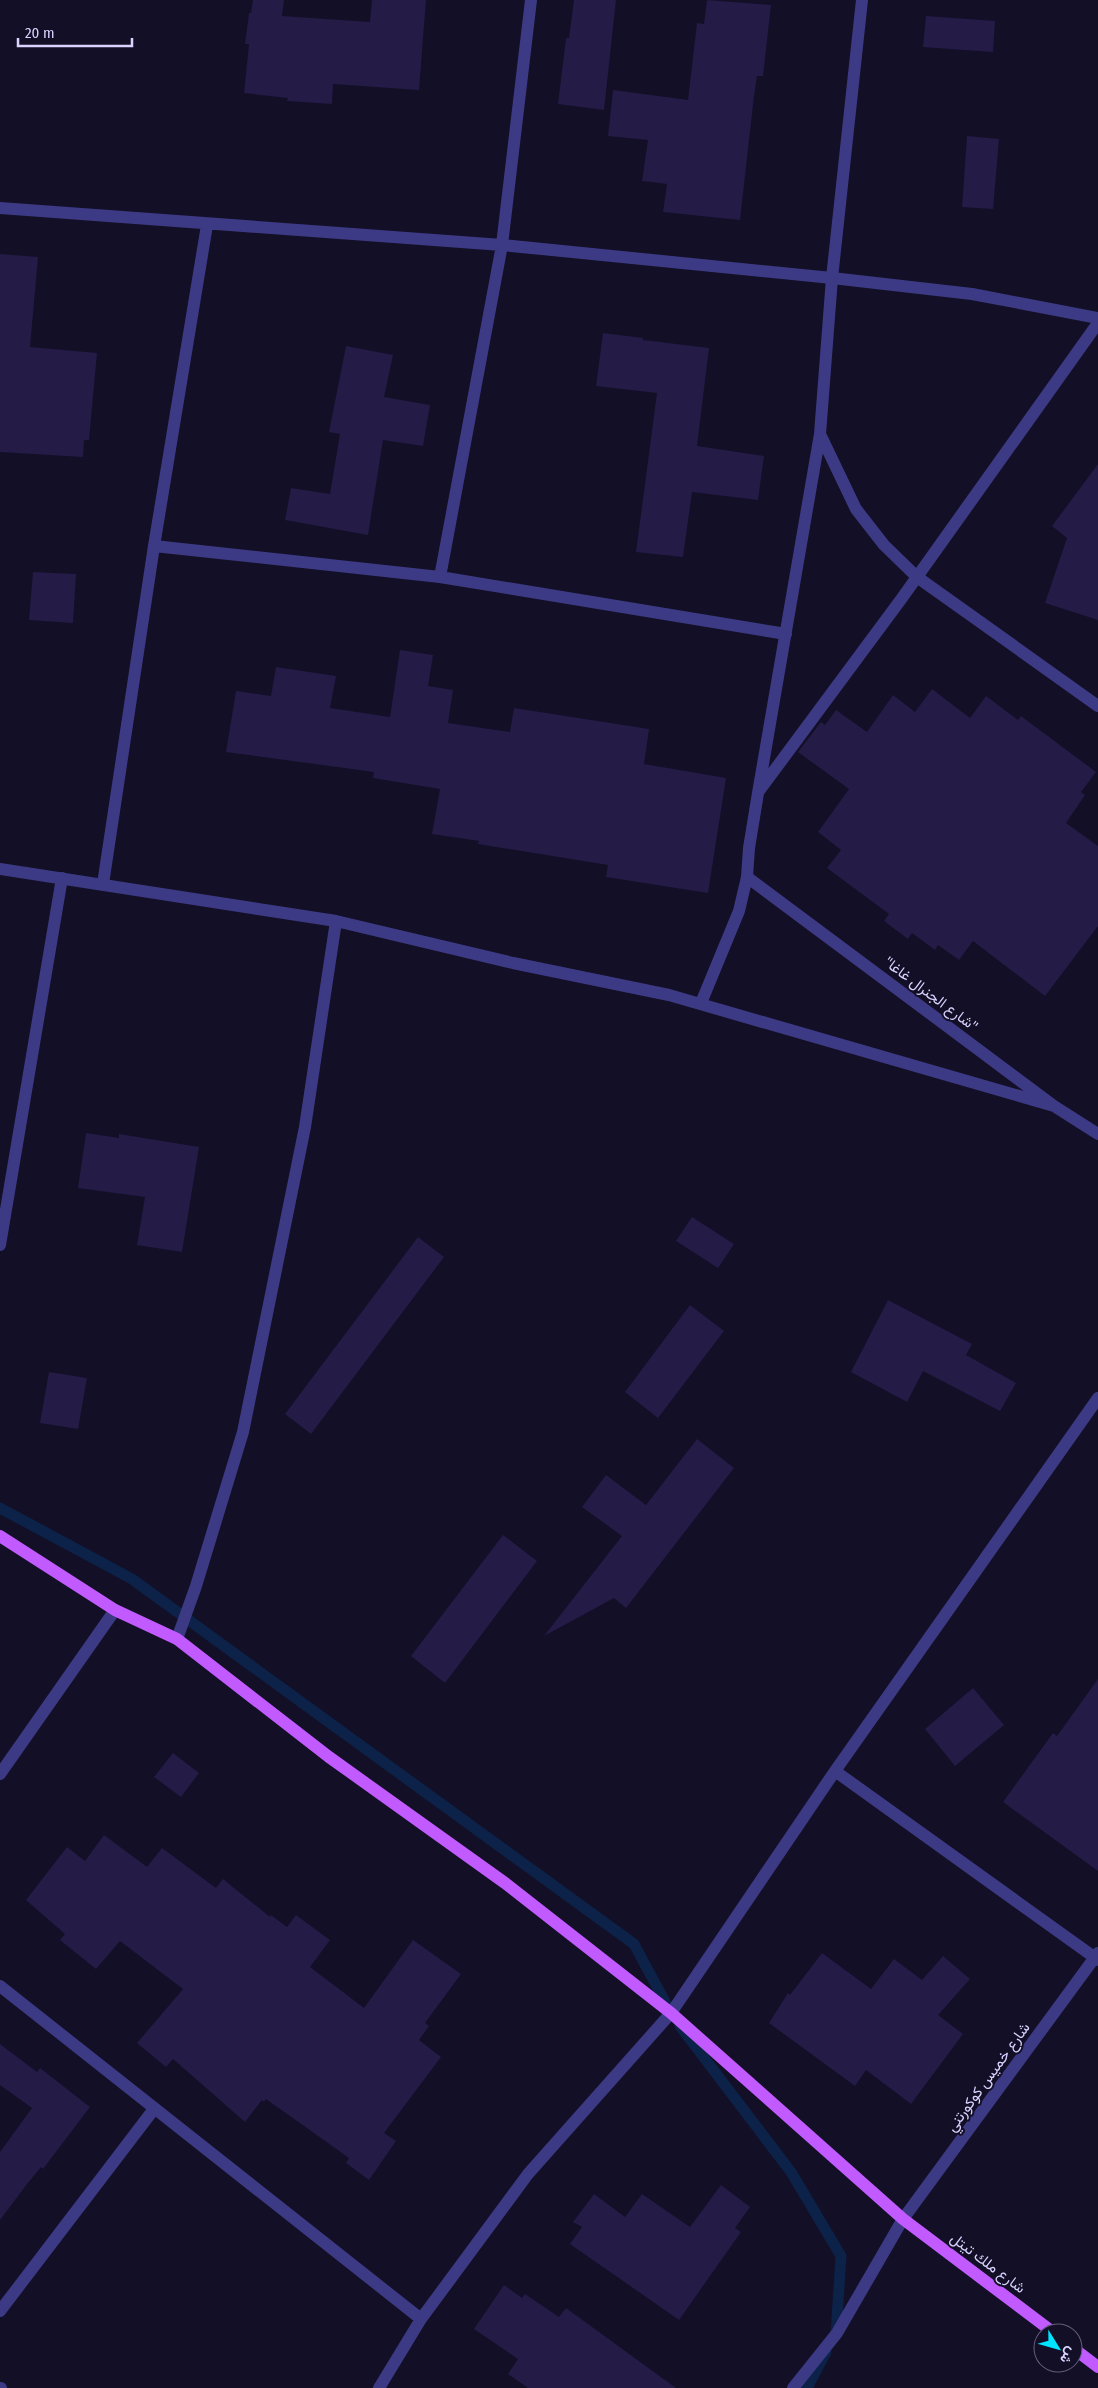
<svg xmlns="http://www.w3.org/2000/svg" width="1098" height="2388" viewBox="0 0 1098 2388" font-family="'Fira Sans Condensed',Vazirmatn,sans-serif">
  <style>
    .lines { fill: none; stroke-linecap: round; stroke-linejoin: round }
    .stream { stroke: #0c2248; stroke-width: 11 }
    .building { fill: #241b47 }
    .minor { stroke: #3d3a85; stroke-width: 12 }
    .major { stroke: #c25bff; stroke-width: 12 }
    .labels { text-anchor: middle; dominant-baseline: central; stroke-width: 4; stroke-linejoin: round; paint-order: stroke }
    .street-label { font-size: 15px; fill: #d9d4ff; stroke: #130f26 }
  </style>
  <rect width="100%" height="100%" fill="#130f26"/>
  <g class="lines">
    <path class="stream" d="M 0,1508 L 132,1579 L 634,1944 L 671,2013
      M 680,2026 L 791,2172 L 841,2256 L 836,2334
      M 807,2388 L 826,2352"/>
  </g>
  <path class="building" d="M 253,0 L 284,0 L 282,16 L 370,22 L 372,0 L 426,0 L 419,90 L 333,84 L 332,104 L 287,101 L 288,98 L 244,93 L 249,44 L 245,44 L 249,13 L 251,13 Z
    M 574,0 L 616,0 L 604,110 L 558,104 L 566,38 L 569,38 Z
    M 707,0 L 771,5 L 763,76 L 757,76 L 754,96 L 740,220 L 663,212 L 667,184 L 642,181 L 648,140 L 608,136 L 613,90 L 688,100 L 697,23 L 704,24 Z
    M 926,16 L 995,21 L 993,52 L 923,47 Z
    M 967,136 L 999,139 L 993,209 L 962,207 Z
    M 0,254 L 38,257 L 30,347 L 97,353 L 89,440 L 84,440 L 83,457 L 0,452 Z
    M 603,333 L 643,338 L 643,340 L 709,348 L 697,446 L 764,456 L 758,500 L 692,492 L 683,557 L 636,552 L 657,393 L 596,386 Z
    M 346,346 L 393,355 L 384,397 L 430,405 L 423,446 L 383,440 L 368,535 L 285,520 L 291,488 L 330,494 L 340,434 L 329,432 Z
    M 1098,464 L 1098,620 L 1045,603 L 1067,538 L 1052,526 Z
    M 33,572 L 76,574 L 73,623 L 29,620 Z
    M 400,650 L 433,655 L 428,686 L 453,690 L 448,723 L 510,732 L 514,708 L 649,729 L 644,764 L 726,778 L 708,893 L 606,877 L 608,865 L 478,844 L 479,841 L 432,834 L 440,789 L 373,778 L 374,772 L 226,752 L 236,691 L 271,696 L 276,667 L 336,676 L 330,708 L 390,717 Z
    M 932,689 L 970,718 L 986,696 L 1018,720 L 1021,716 L 1096,772 L 1081,792 L 1085,795 L 1066,823 L 1098,846 L 1098,926 L 1045,996 L 973,941 L 959,960 L 938,945 L 935,950 L 912,933 L 908,939 L 884,921 L 889,914 L 827,868 L 841,850 L 818,832 L 849,789 L 798,752 L 821,722 L 825,725 L 836,710 L 867,732 L 893,695 L 915,712 Z
    M 86,1133 L 119,1138 L 119,1134 L 199,1147 L 182,1252 L 137,1245 L 145,1197 L 78,1188 Z
    M 692,1217 L 734,1244 L 718,1268 L 676,1241 Z
    M 418,1237 L 444,1257 L 311,1434 L 285,1414 Z
    M 888,1300 L 972,1344 L 966,1355 L 1016,1383 L 1000,1411 L 923,1371 L 907,1402 L 851,1372 Z
    M 690,1305 L 724,1331 L 658,1418 L 625,1392 Z
    M 49,1372 L 87,1378 L 78,1429 L 40,1423 Z
    M 697,1439 L 734,1468 L 626,1608 L 614,1598 L 544,1636 L 622,1536 L 582,1507 L 606,1475 L 646,1505 Z
    M 503,1535 L 537,1561 L 445,1683 L 411,1656 Z
    M 1098,1679 L 1098,1871 L 1003,1802 L 1053,1733 L 1057,1736 Z
    M 973,1688 L 1004,1725 L 955,1766 L 925,1729 Z
    M 173,1753 L 199,1773 L 181,1797 L 154,1777 Z
    M 104,1835 L 147,1867 L 162,1848 L 216,1888 L 223,1879 L 270,1917 L 271,1915 L 287,1927 L 296,1915 L 330,1940 L 310,1967 L 364,2008 L 413,1940 L 461,1974 L 425,2023 L 429,2026 L 419,2040 L 441,2057 L 384,2133 L 396,2141 L 369,2180 L 346,2163 L 349,2158 L 266,2099 L 264,2102 L 262,2100 L 245,2122 L 173,2059 L 166,2067 L 137,2043 L 183,1989 L 120,1941 L 96,1969 L 60,1940 L 65,1934 L 26,1900 L 67,1847 L 85,1861 Z
    M 822,1953 L 871,1989 L 894,1959 L 922,1980 L 943,1956 L 970,1979 L 938,2015 L 963,2034 L 911,2104 L 866,2070 L 855,2086 L 769,2023 L 788,1993 L 790,1995 Z
    M 0,2044 L 37,2072 L 40,2068 L 90,2107 L 43,2169 L 41,2167 L 27,2184 L 0,2220 L 0,2152 L 32,2108 L 0,2085 Z
    M 721,2185 L 750,2207 L 735,2228 L 741,2232 L 679,2320 L 570,2244 L 582,2227 L 573,2222 L 594,2194 L 625,2217 L 642,2194 L 690,2227 Z
    M 504,2285 L 522,2298 L 525,2294 L 559,2317 L 566,2308 L 676,2388 L 528,2388 L 508,2374 L 518,2359 L 474,2329 Z"/>
  <g class="lines">
    <path class="minor" d="M 0,208 L 502,245 L 832,278 L 972,294 L 1098,318
      M 820,434 L 856,509 L 884,545 L 917,577 L 1098,706
      M 154,546 L 440,577 L 786,634
      M 440,577 L 502,245 L 531,0
      M 759,791 L 902,598 L 1098,323
      M 0,869 L 336,921 L 513,963 L 669,995 L 1054,1106
      M 747,877 L 1054,1106 L 1098,1134
      M 103,884 L 154,546 L 207,225
      M 701,1003 L 739,911 L 747,877 L 749,848 L 758,793 L 820,434 L 832,278 L 862,0
      M 0,1245 L 62,878
      M 177,1639 L 196,1586 L 243,1432 L 305,1127 L 336,921
      M 835,1771 L 1098,1960
      M 0,1774 L 115,1610
      M 0,1986 L 421,2319
      M 0,2311 L 154,2109
      M 0,2388 L 1,2388
      M 379,2388 L 421,2319 L 528,2174 L 671,2013 L 835,1771 L 1098,1398
      M 793,2388 L 837,2333 L 903,2219 L 1098,1953"/>
    <path class="major" d="M 0,1536 L 115,1610 L 177,1639 L 329,1757 L 505,1883 L 671,2013 L 903,2219 L 1054,2333
      M 1073,2348 L 1098,2367"/>
  </g>
  <g class="labels">
    <g class="street-label">
      <text transform="translate(931 994) rotate(37)">"شارع الجنرال غاغا"</text>
      <text transform="translate(988 2077) rotate(-54)">شارع خميس كوكورتني</text>
      <text transform="translate(988 2263) rotate(37)">شارع ملك تيتل</text>
    </g>
  </g>
  <g transform="translate(1058 2348) rotate(127)"><circle r="24" fill="#130f26" stroke="#625e7d"/>
  <path d="M0-4L9 19L0 12L-9 19Z" fill="#00e5ff"/>
  <text y="-8" font-size="14" font-weight="bold" text-anchor="middle" fill="#d9d4ff">ش</text>
  </g>
  <path d="M18 38v8h114v-8" fill="none" stroke="#d9d4ff" stroke-width="2.5"/>
  <text x="25" y="38" font-size="15" fill="#d9d4ff" stroke="#130f26" stroke-width="4" paint-order="stroke">20 m</text>
</svg>
